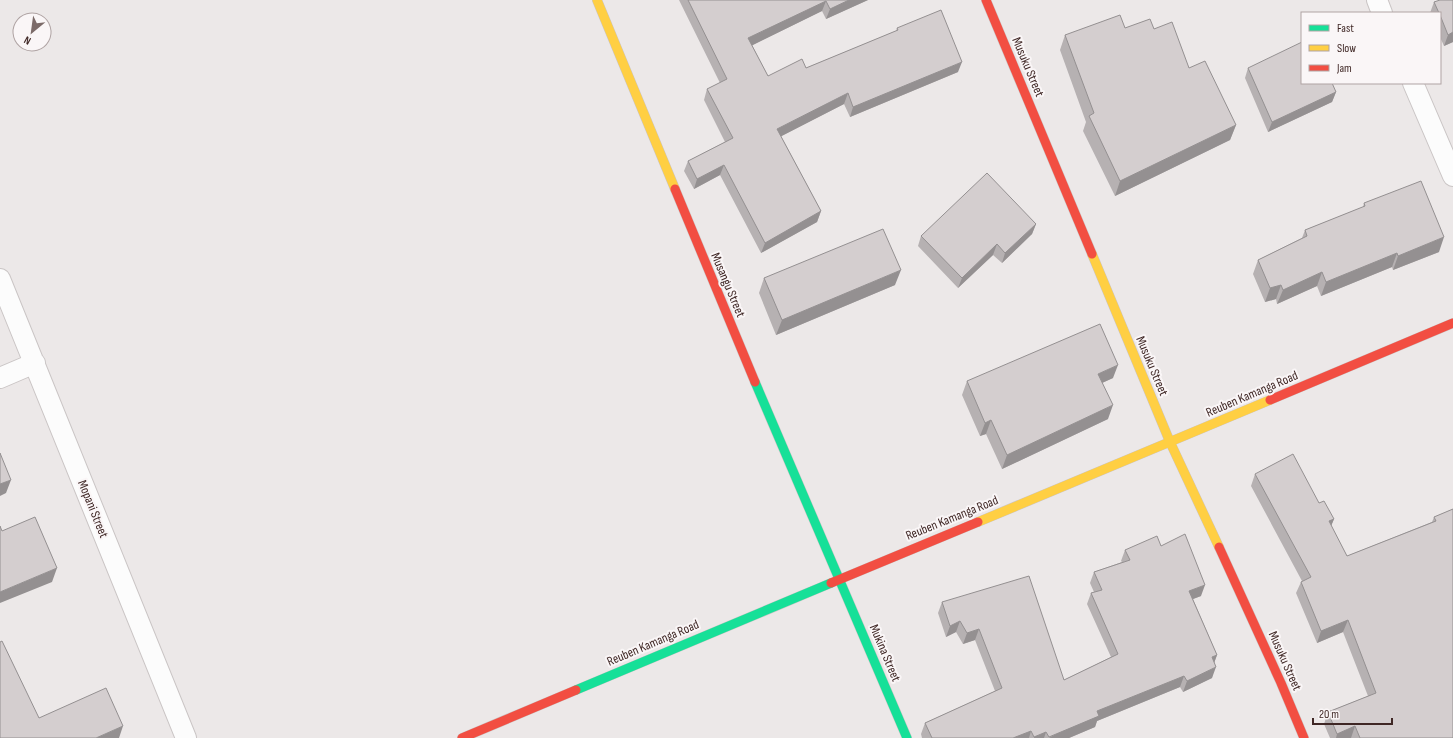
<svg xmlns="http://www.w3.org/2000/svg" width="1453" height="738" viewBox="0 0 1453 738" font-family="'Sofia Sans Condensed',sans-serif">
  <style>
    .lines { fill: none; stroke-linecap: round; stroke-linejoin: round }
    .street-casing { stroke: #cac5c5; stroke-width: 22 }
    .fast-casing { stroke: #cbc5c5; stroke-width: 10 }
    .slow-casing { stroke: #cbc5c5; stroke-width: 10 }
    .jam-casing { stroke: #cbc5c5; stroke-width: 10 }
    .street { stroke: #fcfcfc; stroke-width: 20 }
    .fast { stroke: #16e098; stroke-width: 9 }
    .slow { stroke: #ffcf43; stroke-width: 9 }
    .jam { stroke: #f24e42; stroke-width: 9 }
    .wall { fill: #b6b1b2 }
    .shaded-wall { fill: #949091 }
    .building { fill: #d4cecf; stroke: #949091 }
    .labels { text-anchor: middle; dominant-baseline: central; stroke-width: 4; stroke-linejoin: round; paint-order: stroke }
    .street-label { font-size: 13px; fill: #3f2725; stroke: #faf6f7 }
  </style>
  <rect width="100%" height="100%" fill="#ece8e8"/>
  <g class="lines">
    <defs>
      <path id="street" d="M 1377,0 L 1382,13
        M 1413,83 L 1453,176
        M 0,279 L 186,738
        M 0,378 L 35,363"/>
      <path id="fast" d="M 755,382 L 907,738
        M 576,690 L 831,583"/>
      <path id="slow" d="M 597,0 L 675,189
        M 1092,254 L 1170,442 L 1219,547
        M 978,522 L 1270,400"/>
      <path id="jam" d="M 986,0 L 1092,254
        M 675,189 L 755,382
        M 1270,400 L 1453,323
        M 1219,547 L 1281,683 L 1304,738
        M 831,583 L 978,522
        M 462,738 L 576,690"/>
    </defs>
    <use href="#street" class="street-casing"/>
    <use href="#fast" class="fast-casing"/>
    <use href="#slow" class="slow-casing"/>
    <use href="#jam" class="jam-casing"/>
    <use href="#street" class="street"/>
    <use href="#fast" class="fast"/>
    <use href="#slow" class="slow"/>
    <use href="#jam" class="jam"/>
  </g>
  <path class="wall" d="M 679,0 L 868,0 L 826,19 L 822,11 L 752,45 L 768,76 L 806,68 L 896,31 L 897,28 L 958,72 L 850,117 L 844,104 L 781,136 L 821,211 L 817,222 L 761,253 L 720,175 L 694,189 L 684,171 L 688,161 L 725,142 L 704,100 L 707,89 L 720,83 Z
    M 1453,0 L 1453,42 L 1444,46 L 1440,37 L 1440,13 L 1430,13 L 1434,2 Z
    M 1125,28 L 1154,29 L 1189,68 L 1236,125 L 1230,140 L 1115,196 L 1083,131 L 1086,122 L 1060,50 L 1065,35 Z
    M 1248,68 L 1336,92 L 1332,102 L 1268,132 L 1245,78 Z
    M 1364,203 L 1439,252 L 1393,270 L 1392,267 L 1321,296 L 1317,286 L 1277,304 L 1276,299 L 1265,302 L 1253,274 L 1258,260 L 1302,238 L 1305,230 L 1363,207 Z
    M 1036,224 L 1032,234 L 1002,263 L 993,255 L 958,288 L 918,246 L 921,236 Z
    M 764,278 L 895,285 L 776,335 L 759,293 Z
    M 1113,378 L 1102,383 L 1108,419 L 1002,469 L 986,434 L 980,436 L 962,395 L 967,381 Z
    M 1255,474 L 1319,503 L 1334,519 L 1331,526 L 1347,556 L 1432,522 L 1434,517 L 1453,509 L 1453,738 L 1330,738 L 1324,724 L 1328,712 L 1368,696 L 1343,632 L 1317,643 L 1296,593 L 1301,582 L 1302,581 L 1251,486 Z
    M 1161,546 L 1201,596 L 1193,599 L 1217,655 L 1214,663 L 1212,678 L 1183,692 L 1180,687 L 1097,721 L 1095,727 L 1069,738 L 922,738 L 921,734 L 925,723 L 995,691 L 975,640 L 963,644 L 956,632 L 946,637 L 938,613 L 942,602 L 1064,680 L 1111,657 L 1087,604 L 1091,593 L 1094,592 L 1090,583 L 1094,572 L 1122,562 L 1121,561 L 1125,550 Z"/>
  <path class="shaded-wall" d="M 849,0 L 868,0 L 826,19 L 830,9 Z
    M 826,1 L 822,11 L 745,49 L 748,38 Z
    M 1453,32 L 1453,42 L 1444,46 L 1448,35 Z
    M 962,62 L 958,72 L 850,117 L 853,107 Z
    M 1336,92 L 1332,102 L 1268,132 L 1272,122 Z
    M 848,93 L 844,104 L 774,140 L 777,129 Z
    M 1236,125 L 1230,140 L 1115,196 L 1120,181 Z
    M 724,165 L 720,175 L 694,189 L 697,179 Z
    M 821,211 L 817,222 L 761,253 L 765,243 Z
    M 1036,224 L 1032,234 L 1002,263 L 1005,253 Z
    M 1444,237 L 1439,252 L 1393,270 L 1398,256 Z
    M 997,244 L 993,255 L 958,288 L 962,278 Z
    M 1397,253 L 1392,267 L 1321,296 L 1326,282 Z
    M 901,270 L 895,285 L 776,335 L 782,320 Z
    M 1322,272 L 1317,286 L 1277,304 L 1283,290 Z
    M 1281,285 L 1276,299 L 1265,302 L 1270,288 Z
    M 1118,365 L 1113,378 L 1093,387 L 1098,374 Z
    M 1113,405 L 1108,419 L 1002,469 L 1007,455 Z
    M 991,420 L 986,434 L 980,436 L 985,423 Z
    M 11,480 L 6,493 L 0,496 L 0,484 Z
    M 1334,519 L 1329,531 L 1329,521 Z
    M 57,568 L 52,582 L 0,603 L 0,592 Z
    M 1205,585 L 1201,596 L 1185,602 L 1189,591 Z
    M 1348,620 L 1343,632 L 1317,643 L 1321,631 Z
    M 960,621 L 956,632 L 946,637 L 950,626 Z
    M 979,629 L 975,640 L 963,644 L 967,633 Z
    M 1217,655 L 1213,666 L 1212,657 Z
    M 1216,667 L 1212,678 L 1183,692 L 1187,681 Z
    M 1184,676 L 1180,687 L 1097,721 L 1095,727 L 1069,738 L 1049,738 L 1097,711 Z
    M 123,726 L 119,738 L 96,738 Z
    M 1355,726 L 1351,738 L 1336,738 L 1337,734 Z
    M 1031,731 L 1029,738 L 1013,738 Z
    M 1046,732 L 1044,738 L 1034,738 L 1034,737 Z"/>
  <path class="building" d="M 688,0 L 849,0 L 830,9 L 826,1 L 748,38 L 768,76 L 802,59 L 806,68 L 898,30 L 897,28 L 941,10 L 962,62 L 853,107 L 848,93 L 777,129 L 821,211 L 765,243 L 724,165 L 697,179 L 688,161 L 733,138 L 707,89 L 727,79 Z
    M 1440,0 L 1453,0 L 1453,32 L 1448,35 L 1440,15 L 1440,13 L 1439,13 L 1434,2 Z
    M 1120,15 L 1125,28 L 1150,19 L 1154,29 L 1172,22 L 1189,68 L 1205,61 L 1236,125 L 1120,181 L 1089,116 L 1094,113 L 1065,35 Z
    M 1302,42 L 1302,83 L 1332,83 L 1336,92 L 1272,122 L 1248,68 Z
    M 987,173 L 1036,224 L 1005,253 L 997,244 L 962,278 L 921,236 Z
    M 1421,181 L 1444,237 L 1398,256 L 1397,253 L 1326,282 L 1322,272 L 1283,290 L 1281,285 L 1270,288 L 1258,260 L 1307,236 L 1305,230 L 1365,206 L 1364,203 Z
    M 883,229 L 901,270 L 782,320 L 764,278 Z
    M 1100,324 L 1118,365 L 1098,374 L 1113,405 L 1007,455 L 991,420 L 985,423 L 967,381 Z
    M 0,453 L 11,480 L 0,484 Z
    M 1293,454 L 1319,503 L 1324,501 L 1334,519 L 1329,521 L 1347,556 L 1436,521 L 1434,517 L 1453,509 L 1453,738 L 1360,738 L 1355,726 L 1337,734 L 1328,712 L 1376,693 L 1348,620 L 1321,631 L 1301,582 L 1311,577 L 1255,474 Z
    M 35,517 L 57,568 L 0,592 L 0,526 L 2,531 Z
    M 1185,534 L 1205,585 L 1189,591 L 1217,655 L 1212,657 L 1216,667 L 1187,681 L 1184,676 L 1097,711 L 1099,716 L 1049,737 L 1046,732 L 1034,737 L 1031,731 L 1013,738 L 932,738 L 925,723 L 1002,688 L 979,629 L 967,633 L 960,621 L 950,626 L 942,602 L 1029,576 L 1064,680 L 1118,654 L 1091,593 L 1102,590 L 1094,572 L 1130,560 L 1125,550 L 1157,536 L 1161,546 Z
    M 2,641 L 39,718 L 106,688 L 123,726 L 96,738 L 0,738 L 0,642 Z"/>
  <g class="labels">
    <g class="street-label">
      <text transform="translate(1028 67) rotate(67)">Musuku Street</text>
      <text transform="translate(728 285) rotate(67)">Musangu Street</text>
      <text transform="translate(1152 366) rotate(67)">Musuku Street</text>
      <text transform="translate(1252 394) rotate(-23)">Reuben Kamanga Road</text>
      <text transform="translate(93 509) rotate(68)">Mopani Street</text>
      <text transform="translate(952 518) rotate(-22)">Reuben Kamanga Road</text>
      <text transform="translate(653 643) rotate(-23)">Reuben Kamanga Road</text>
      <text transform="translate(885 653) rotate(67)">Mukina Street</text>
      <text transform="translate(1285 661) rotate(66)">Musuku Street</text>
    </g>
  </g>
  <rect x="1301" y="12" width="140" height="72" fill="#faf6f7" stroke="#afa3a3"/>
  <rect x="1309" y="25" width="20" height="6" fill="#16e098" stroke="#afa3a3"/>
  <text x="1337" y="32" font-size="12" fill="#3f2725">Fast</text>
  <rect x="1309" y="45" width="20" height="6" fill="#ffcf43" stroke="#afa3a3"/>
  <text x="1337" y="52" font-size="12" fill="#3f2725">Slow</text>
  <rect x="1309" y="65" width="20" height="6" fill="#f24e42" stroke="#afa3a3"/>
  <text x="1337" y="72" font-size="12" fill="#3f2725">Jam</text>
  <g transform="translate(32 32) rotate(209)"><circle r="19" fill="#faf6f7" stroke="#afa3a3"/>
  <path d="M0-3L7 15L0 10L-7 15Z" fill="#7c6b69"/>
  <text y="-6" font-size="11" font-weight="bold" text-anchor="middle" fill="#3f2725">N</text>
  </g>
  <path d="M1313 718v6h79v-6" fill="none" stroke="#3f2725" stroke-width="2"/>
  <text x="1319" y="718" font-size="12" fill="#3f2725" stroke="#faf6f7" stroke-width="3" paint-order="stroke">20 m</text>
</svg>
